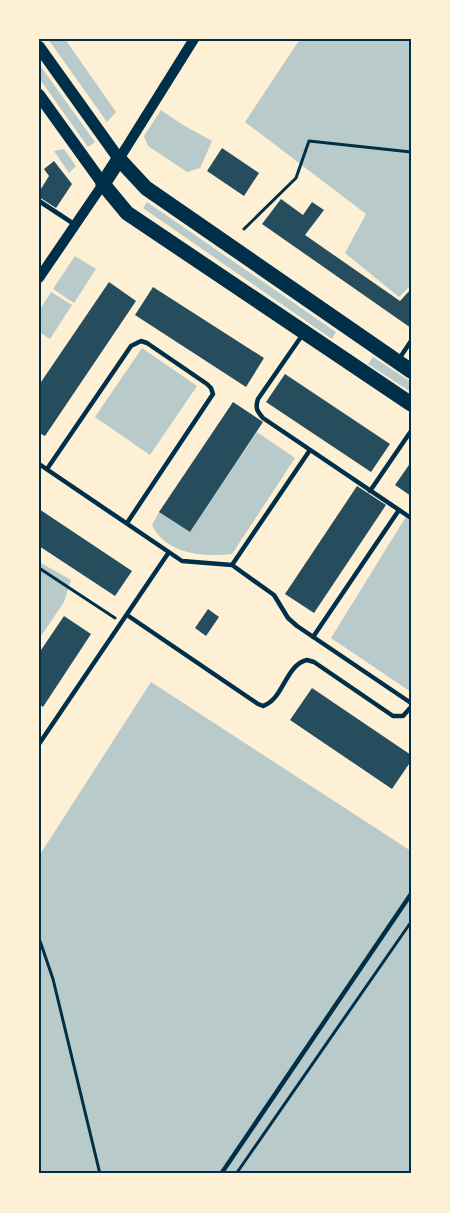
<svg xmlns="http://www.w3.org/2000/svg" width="450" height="1213" viewBox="0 0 450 1213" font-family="'Noto Serif',serif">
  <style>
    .green { fill: #b9caca }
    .building { fill: #264d5e }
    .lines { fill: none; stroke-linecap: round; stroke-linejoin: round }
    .path { stroke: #003049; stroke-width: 3 }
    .service { stroke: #003049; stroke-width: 4.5 }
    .tertiary { stroke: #003049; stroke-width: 10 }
    .secondary { stroke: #003049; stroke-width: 12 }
    .primary { stroke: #003049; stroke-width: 15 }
    .neatline { fill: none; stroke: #003049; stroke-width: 2 }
  </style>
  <rect width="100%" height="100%" fill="#fdf0d5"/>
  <path class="green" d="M 48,39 L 65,39 L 116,112 L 107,122 Z
    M 300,39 L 411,39 L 411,285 L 399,297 L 345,253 L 366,214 L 245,122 Z
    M 39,64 L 95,142 L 88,147 L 39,78 Z
    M 161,110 L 183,125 L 212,141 L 200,168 L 187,172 L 148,146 L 144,136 Z
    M 64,149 L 76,166 L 69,173 L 54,151 Z
    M 147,202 L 336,332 L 332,339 L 143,208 Z
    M 75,256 L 96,269 L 74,303 L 53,289 Z
    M 51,292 L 72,305 L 50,339 L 39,332 L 39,311 Z
    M 142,348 L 197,386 L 150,455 L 95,417 Z
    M 373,357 L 411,382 L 411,392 L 368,364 Z
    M 257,432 L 295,458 L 232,554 C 203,557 167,555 152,525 L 159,512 L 190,532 Z
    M 407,515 L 411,518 L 411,692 L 331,638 Z
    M 39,562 L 71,580 L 64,602 L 39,639 Z
    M 151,682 L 411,851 L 411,1174 L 39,1174 L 39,856 Z"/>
  <path class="building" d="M 222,148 L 259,173 L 244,196 L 207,171 Z
    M 54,161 L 72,184 L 56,208 L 39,197 L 39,192 L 49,176 L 44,169 Z
    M 281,199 L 303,215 L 312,202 L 324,210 L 305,235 L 400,301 L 411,289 L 411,328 L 262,224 Z
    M 109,282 L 136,301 L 45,436 L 39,433 L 39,385 Z
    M 153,287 L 264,358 L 246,387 L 135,315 Z
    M 285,374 L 390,444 L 371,472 L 266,402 Z
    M 233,402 L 263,422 L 190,532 L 159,512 Z
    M 411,462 L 411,496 L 395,485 Z
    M 357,486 L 386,505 L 314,613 L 285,594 Z
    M 39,509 L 132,571 L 115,596 L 39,546 Z
    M 208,609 L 219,617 L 206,636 L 195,628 Z
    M 64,616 L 91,634 L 43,707 L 39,704 L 39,653 Z
    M 312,688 L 411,755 L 411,761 L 392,789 L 290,720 Z"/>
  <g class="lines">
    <path class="path" d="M 244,229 L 296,178 L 309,141 L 411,152
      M 39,568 L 115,618
      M 39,938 L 53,979 L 100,1174
      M 236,1174 L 411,922"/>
    <path class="service" d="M 39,201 L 74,224
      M 303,334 L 258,399 C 255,408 257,411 263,418 L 411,518
      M 399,359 L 411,341
      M 39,464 L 182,561 L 232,565 L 274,595 L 288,618 L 297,626 L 411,703
      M 47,469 L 131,346 L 141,341 L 147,343 L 207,384 L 211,388 L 213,394 L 127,523
      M 370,491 L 411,431
      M 232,565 L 310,450
      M 127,615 L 258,704 L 263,706 C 284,699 285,665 307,660 L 314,662 L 393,716 L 403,716 L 411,707
      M 313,637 L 399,510
      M 39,744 L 169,552
      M 221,1174 L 411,894"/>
    <path class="tertiary" d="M 119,159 L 194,39
      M 39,278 L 103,184"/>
    <path class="secondary" d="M 39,47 L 119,159
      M 39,95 L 103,184"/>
    <path class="primary" d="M 411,371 L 146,188 L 119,159 L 103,184 L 127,213 L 411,404"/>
  </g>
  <rect width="450" height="1213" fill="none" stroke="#fdf0d5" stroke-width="81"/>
  <rect x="40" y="40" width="370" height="1132" class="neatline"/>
</svg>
